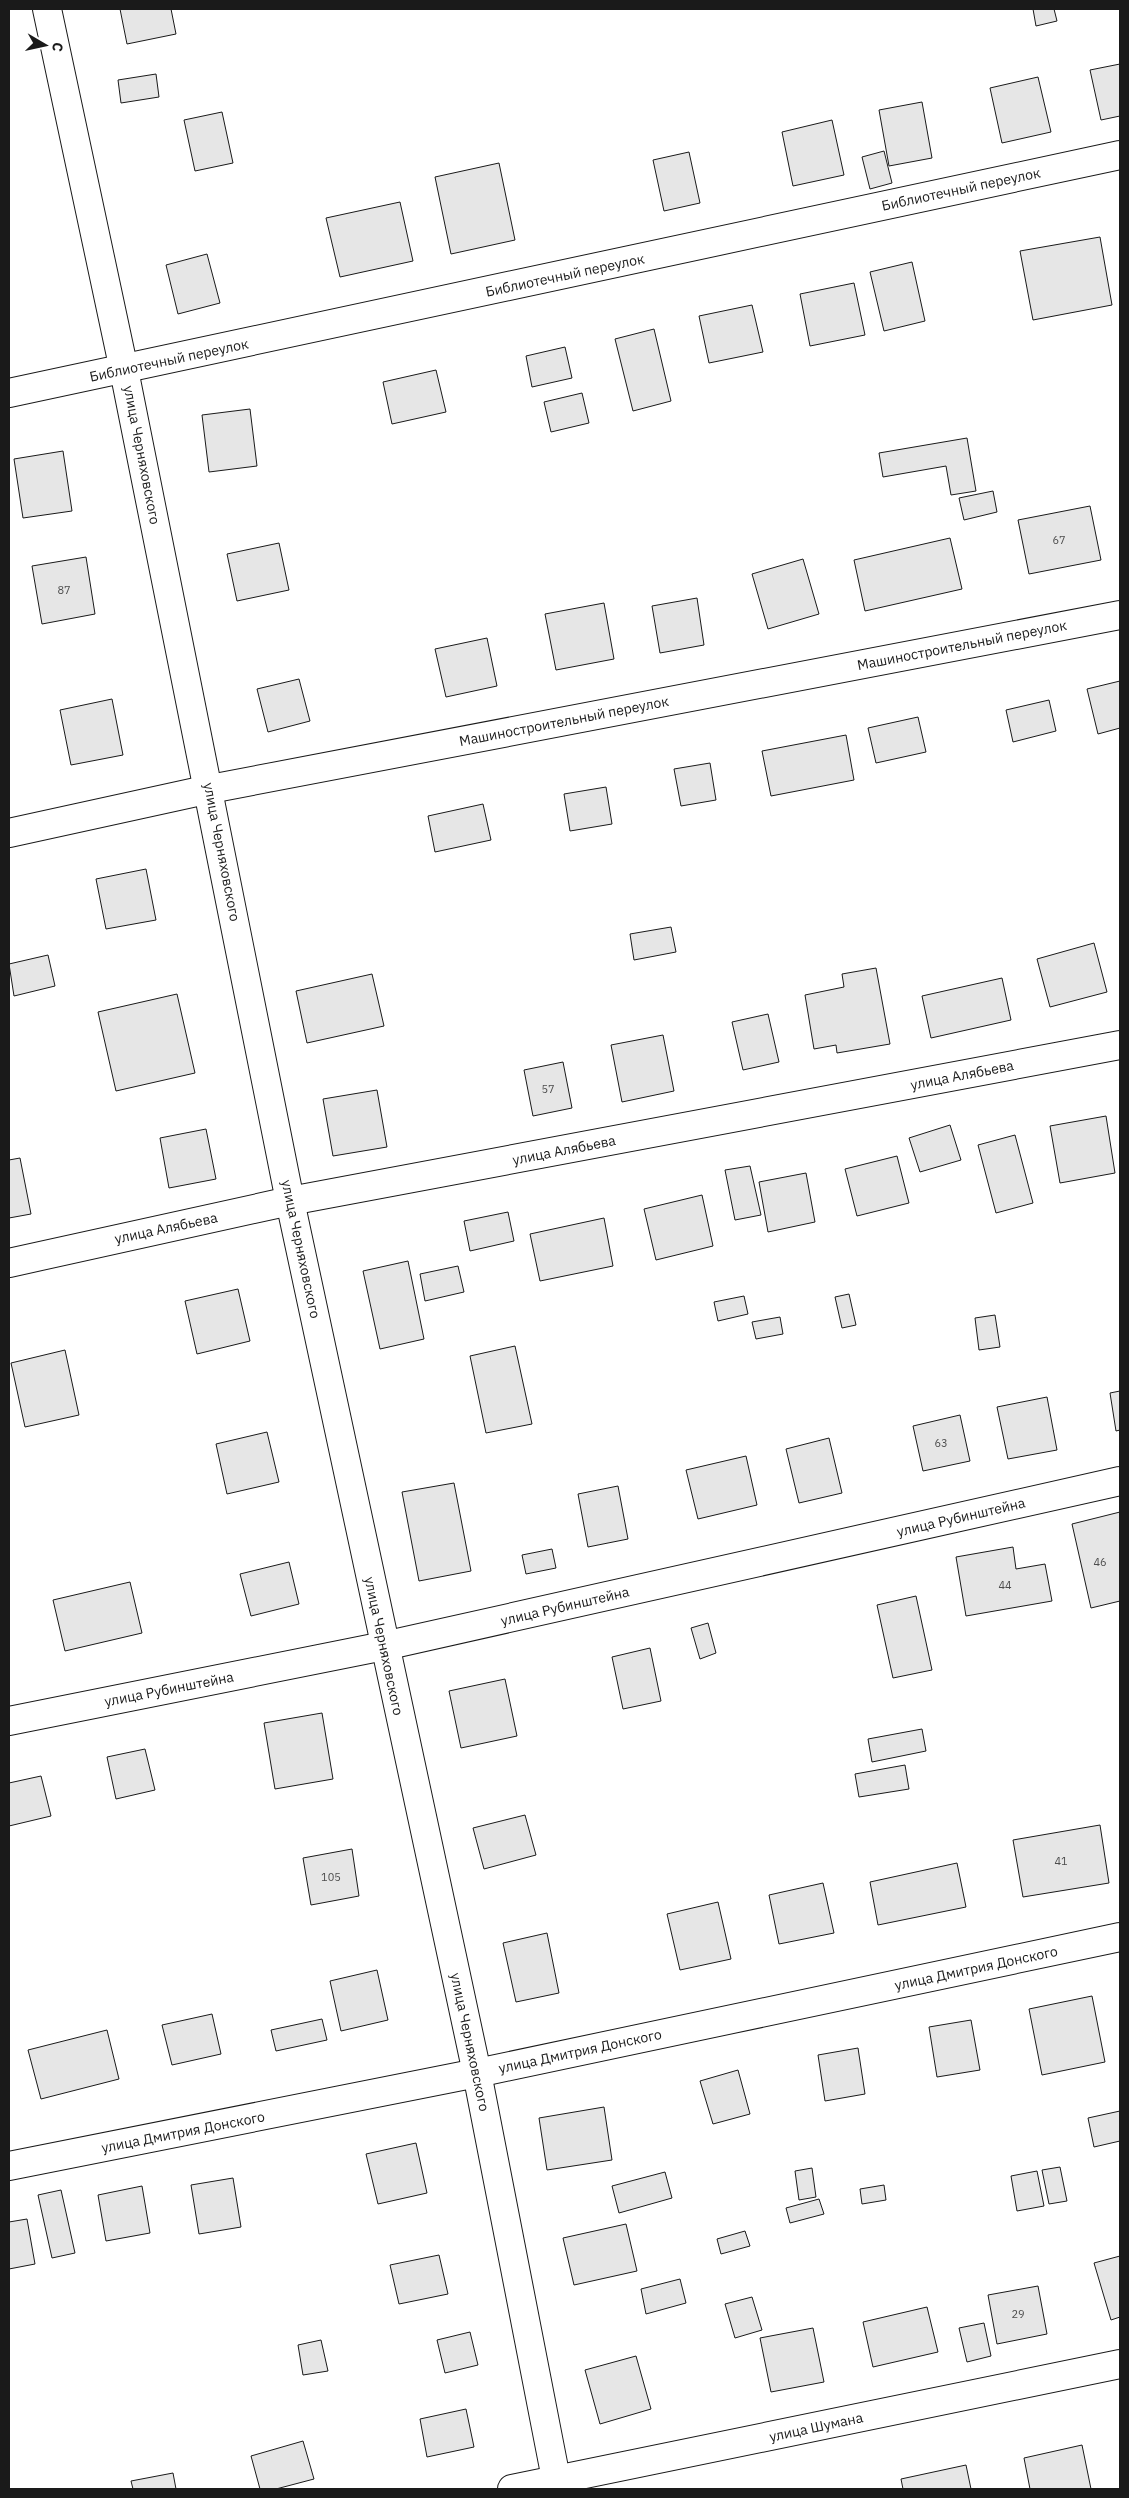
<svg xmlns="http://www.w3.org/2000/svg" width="1129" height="2498" viewBox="0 0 1129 2498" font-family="'IBM Plex Sans',sans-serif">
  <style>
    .building { fill: #e6e6e6; stroke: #1a1a1a }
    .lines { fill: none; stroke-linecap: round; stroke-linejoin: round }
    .minor-casing { stroke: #1a1a1a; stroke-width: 30 }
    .tertiary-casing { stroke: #1a1a1a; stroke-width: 30 }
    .minor { stroke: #fff; stroke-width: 28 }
    .tertiary { stroke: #fff; stroke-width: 28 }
    .labels { text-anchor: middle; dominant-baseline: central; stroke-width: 4; stroke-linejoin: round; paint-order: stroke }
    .number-label { font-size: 11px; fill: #4d4d4d }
    .street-label { font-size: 14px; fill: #1a1a1a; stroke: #fff }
  </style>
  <rect width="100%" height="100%" fill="#fff"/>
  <path class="building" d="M 120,9 L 171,9 L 176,34 L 127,44 Z
    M 1033,9 L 1054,9 L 1057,21 L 1036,26 Z
    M 1120,64 L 1120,116 L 1101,120 L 1090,70 Z
    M 156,74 L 159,97 L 121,103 L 118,80 Z
    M 1038,77 L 1051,132 L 1002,143 L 990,88 Z
    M 922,102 L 932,158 L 889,166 L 879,110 Z
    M 222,112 L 233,163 L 195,171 L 184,120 Z
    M 832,120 L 844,175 L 793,186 L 782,132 Z
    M 884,151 L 892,183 L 870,189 L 862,157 Z
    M 689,152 L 700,203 L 664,211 L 653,160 Z
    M 499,163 L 515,240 L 451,254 L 435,177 Z
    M 400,202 L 413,261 L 340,277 L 326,218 Z
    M 1100,237 L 1112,305 L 1033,320 L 1020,251 Z
    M 207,254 L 220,303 L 178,314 L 166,265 Z
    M 912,262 L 925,321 L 884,331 L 870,272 Z
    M 854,283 L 865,335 L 810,346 L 800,294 Z
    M 752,305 L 763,352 L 709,363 L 699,316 Z
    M 654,329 L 671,401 L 633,411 L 615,339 Z
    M 565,347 L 572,378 L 532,387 L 526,356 Z
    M 436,370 L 446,412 L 392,424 L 383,382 Z
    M 582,393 L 589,423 L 551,432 L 544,402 Z
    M 250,409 L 257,466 L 209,472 L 202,415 Z
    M 967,438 L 976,491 L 951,495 L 946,466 L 883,477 L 879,453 Z
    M 63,451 L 72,511 L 23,518 L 14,459 Z
    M 993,491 L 997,512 L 964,520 L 959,498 Z
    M 1090,506 L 1101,560 L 1029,574 L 1018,520 Z
    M 950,538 L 962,589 L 865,611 L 854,560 Z
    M 279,543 L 289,590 L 237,601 L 227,554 Z
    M 86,557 L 95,614 L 42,624 L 32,566 Z
    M 803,559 L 819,614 L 768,629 L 752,574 Z
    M 697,598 L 704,645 L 660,653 L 652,606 Z
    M 604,603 L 614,659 L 556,670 L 545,614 Z
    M 487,638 L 497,686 L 446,697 L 435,649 Z
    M 299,679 L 310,721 L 268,732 L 257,689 Z
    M 1120,681 L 1120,728 L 1098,734 L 1087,689 Z
    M 112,699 L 123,755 L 71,765 L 60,710 Z
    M 1049,700 L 1056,731 L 1013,742 L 1006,710 Z
    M 918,717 L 926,752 L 876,763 L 868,728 Z
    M 846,735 L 854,780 L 771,796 L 762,751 Z
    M 710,763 L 716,800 L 681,806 L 674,769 Z
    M 606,787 L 612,824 L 570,831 L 564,794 Z
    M 483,804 L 491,840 L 435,852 L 428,816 Z
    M 146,869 L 156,920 L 106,929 L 96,879 Z
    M 671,927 L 676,952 L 634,960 L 630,934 Z
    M 1094,943 L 1107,992 L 1050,1007 L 1037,959 Z
    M 48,955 L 55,986 L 14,996 L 9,964 Z
    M 876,968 L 890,1044 L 837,1053 L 836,1045 L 814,1049 L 805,995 L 844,987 L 842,974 Z
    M 372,974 L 384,1026 L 307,1043 L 296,991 Z
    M 1002,978 L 1011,1020 L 931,1038 L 922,996 Z
    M 177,994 L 195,1073 L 116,1091 L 98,1012 Z
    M 768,1014 L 779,1062 L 743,1070 L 732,1022 Z
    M 663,1035 L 674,1091 L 622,1102 L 611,1045 Z
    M 563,1062 L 572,1108 L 533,1116 L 524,1070 Z
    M 377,1090 L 387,1147 L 333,1156 L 323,1099 Z
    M 1106,1116 L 1115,1173 L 1060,1183 L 1050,1126 Z
    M 950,1125 L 961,1160 L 920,1172 L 909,1138 Z
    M 206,1129 L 216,1179 L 169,1188 L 160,1138 Z
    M 1015,1135 L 1033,1203 L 996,1213 L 978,1145 Z
    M 897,1156 L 909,1203 L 857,1216 L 845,1169 Z
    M 20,1158 L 31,1214 L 9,1218 L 9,1160 Z
    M 750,1166 L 761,1215 L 735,1220 L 725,1170 Z
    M 806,1173 L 815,1222 L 768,1232 L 759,1182 Z
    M 702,1195 L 713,1246 L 656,1260 L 644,1209 Z
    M 508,1212 L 514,1241 L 470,1251 L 464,1221 Z
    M 604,1218 L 613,1266 L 540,1281 L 530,1234 Z
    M 408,1261 L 424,1339 L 380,1349 L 363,1271 Z
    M 458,1266 L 464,1292 L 425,1301 L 420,1274 Z
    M 238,1289 L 250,1341 L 197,1354 L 185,1301 Z
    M 849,1294 L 856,1325 L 842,1328 L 835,1297 Z
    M 744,1296 L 748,1314 L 718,1321 L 714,1302 Z
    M 995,1315 L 1000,1347 L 979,1350 L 975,1318 Z
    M 780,1317 L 783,1334 L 756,1339 L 752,1322 Z
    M 515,1346 L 532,1424 L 486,1433 L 470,1356 Z
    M 65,1350 L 79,1415 L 25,1427 L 11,1363 Z
    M 1120,1391 L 1120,1430 L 1116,1431 L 1110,1393 Z
    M 1047,1397 L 1057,1450 L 1008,1459 L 997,1407 Z
    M 960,1415 L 970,1461 L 923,1471 L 913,1426 Z
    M 267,1432 L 279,1482 L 227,1494 L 216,1444 Z
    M 829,1438 L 842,1493 L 799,1503 L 786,1449 Z
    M 746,1456 L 757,1505 L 698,1519 L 686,1470 Z
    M 454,1483 L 471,1571 L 419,1581 L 402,1492 Z
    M 618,1486 L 628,1539 L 588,1547 L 578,1494 Z
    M 1120,1512 L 1120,1601 L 1091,1608 L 1072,1524 Z
    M 1013,1547 L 1016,1569 L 1045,1564 L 1052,1601 L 966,1616 L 956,1557 Z
    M 552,1549 L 556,1568 L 526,1574 L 522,1555 Z
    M 289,1562 L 299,1604 L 251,1616 L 240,1574 Z
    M 130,1582 L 142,1633 L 65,1651 L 53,1600 Z
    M 916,1596 L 932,1670 L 893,1678 L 877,1605 Z
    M 708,1623 L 716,1653 L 700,1659 L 691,1628 Z
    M 650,1648 L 661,1701 L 623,1709 L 612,1657 Z
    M 505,1679 L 517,1736 L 461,1748 L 449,1691 Z
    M 322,1713 L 333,1779 L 275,1789 L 264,1723 Z
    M 922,1729 L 926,1751 L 872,1762 L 868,1739 Z
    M 145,1749 L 155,1790 L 116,1799 L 107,1757 Z
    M 905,1765 L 909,1789 L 859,1797 L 855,1774 Z
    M 41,1776 L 51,1816 L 9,1826 L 9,1783 Z
    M 525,1815 L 536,1855 L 484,1869 L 473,1828 Z
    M 1100,1825 L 1109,1883 L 1023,1897 L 1013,1840 Z
    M 352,1849 L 359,1896 L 311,1905 L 303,1858 Z
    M 957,1863 L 966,1907 L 878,1925 L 870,1882 Z
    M 823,1883 L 834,1933 L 779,1944 L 769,1895 Z
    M 718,1902 L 731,1959 L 680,1970 L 667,1914 Z
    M 547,1933 L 559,1993 L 516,2002 L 503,1943 Z
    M 377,1970 L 388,2020 L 341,2031 L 330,1981 Z
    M 1092,1996 L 1105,2062 L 1042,2075 L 1029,2009 Z
    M 212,2014 L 221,2054 L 172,2065 L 162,2025 Z
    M 322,2019 L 327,2040 L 276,2051 L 271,2030 Z
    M 971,2020 L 980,2070 L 937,2077 L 929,2027 Z
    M 107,2030 L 119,2079 L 41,2099 L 28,2050 Z
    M 858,2048 L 865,2094 L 825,2101 L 818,2055 Z
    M 738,2070 L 750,2114 L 713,2124 L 700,2081 Z
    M 604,2107 L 612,2160 L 547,2170 L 539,2118 Z
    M 1120,2111 L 1120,2141 L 1094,2147 L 1088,2118 Z
    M 416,2143 L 427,2193 L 378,2204 L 366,2154 Z
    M 1060,2167 L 1067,2201 L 1049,2204 L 1042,2170 Z
    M 812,2168 L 816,2197 L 799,2200 L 795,2171 Z
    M 1037,2171 L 1044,2206 L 1017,2211 L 1011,2176 Z
    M 665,2172 L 672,2198 L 619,2213 L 612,2186 Z
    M 233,2178 L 241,2227 L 199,2234 L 191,2185 Z
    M 884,2185 L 886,2200 L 862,2204 L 860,2189 Z
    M 142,2186 L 150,2233 L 106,2241 L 98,2195 Z
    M 61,2190 L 75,2253 L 52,2258 L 38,2195 Z
    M 819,2199 L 824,2214 L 790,2223 L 786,2208 Z
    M 27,2219 L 35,2264 L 9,2269 L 9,2222 Z
    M 626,2224 L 637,2271 L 574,2285 L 563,2238 Z
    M 745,2231 L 750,2246 L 721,2254 L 717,2239 Z
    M 439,2255 L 448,2294 L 399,2304 L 390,2265 Z
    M 1120,2256 L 1120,2317 L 1111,2320 L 1094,2263 Z
    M 680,2279 L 686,2303 L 646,2314 L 641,2289 Z
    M 1038,2286 L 1047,2334 L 997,2344 L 988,2295 Z
    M 752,2297 L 762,2330 L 735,2338 L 725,2304 Z
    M 927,2307 L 938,2352 L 873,2367 L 863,2322 Z
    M 984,2323 L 991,2356 L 967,2362 L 959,2328 Z
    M 813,2328 L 824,2382 L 771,2392 L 760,2338 Z
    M 470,2332 L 478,2365 L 445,2373 L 437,2340 Z
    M 321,2340 L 328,2371 L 303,2375 L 298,2345 Z
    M 636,2356 L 651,2409 L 600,2424 L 585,2370 Z
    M 466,2409 L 474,2447 L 427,2457 L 420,2419 Z
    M 303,2441 L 314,2479 L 276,2489 L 260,2489 L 251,2456 Z
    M 1082,2445 L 1091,2489 L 1030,2489 L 1024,2458 Z
    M 966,2465 L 971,2489 L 903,2489 L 901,2479 Z
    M 173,2473 L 176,2489 L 133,2489 L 131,2481 Z"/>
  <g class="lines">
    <defs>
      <path id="minor" d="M 9,393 L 1120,155
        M 9,833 L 210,789 L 1120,615
        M 9,1263 L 290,1201 L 1120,1045
        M 9,1721 L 384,1646 L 1120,1481
        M 9,2166 L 477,2073 L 1120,1937
        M 512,2489 L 1120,2364"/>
      <path id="tertiary" d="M 47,9 L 124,370 L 290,1201 L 477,2073 L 558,2489"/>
    </defs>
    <use href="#minor" class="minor-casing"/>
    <use href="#tertiary" class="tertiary-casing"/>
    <use href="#minor" class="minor"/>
    <use href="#tertiary" class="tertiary"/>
  </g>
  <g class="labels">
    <g class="number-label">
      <text x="1059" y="540">67</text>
      <text x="64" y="590">87</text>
      <text x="548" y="1089">57</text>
      <text x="941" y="1443">63</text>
      <text x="1100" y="1562">46</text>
      <text x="1005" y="1585">44</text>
      <text x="1061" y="1861">41</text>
      <text x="331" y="1877">105</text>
      <text x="1018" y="2314">29</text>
    </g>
    <g class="street-label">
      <text transform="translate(961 189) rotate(-12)">Библиотечный переулок</text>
      <text transform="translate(565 275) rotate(-12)">Библиотечный переулок</text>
      <text transform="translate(169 360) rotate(-12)">Библиотечный переулок</text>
      <text transform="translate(142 455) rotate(79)">улица Черняховского</text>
      <text transform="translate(962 645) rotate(-11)">Машиностроительный переулок</text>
      <text transform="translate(564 721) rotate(-11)">Машиностроительный переулок</text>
      <text transform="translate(222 852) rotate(79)">улица Черняховского</text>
      <text transform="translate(962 1075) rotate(-11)">улица Алябьева</text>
      <text transform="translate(564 1150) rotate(-11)">улица Алябьева</text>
      <text transform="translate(166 1228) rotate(-12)">улица Алябьева</text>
      <text transform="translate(301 1249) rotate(78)">улица Черняховского</text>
      <text transform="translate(961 1517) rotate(-13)">улица Рубинштейна</text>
      <text transform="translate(565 1606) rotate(-13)">улица Рубинштейна</text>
      <text transform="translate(384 1646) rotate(78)">улица Черняховского</text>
      <text transform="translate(169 1689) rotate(-11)">улица Рубинштейна</text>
      <text transform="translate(976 1968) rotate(-12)">улица Дмитрия Донского</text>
      <text transform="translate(470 2042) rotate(78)">улица Черняховского</text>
      <text transform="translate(580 2051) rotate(-12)">улица Дмитрия Донского</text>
      <text transform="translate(183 2132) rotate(-11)">улица Дмитрия Донского</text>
      <text transform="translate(816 2427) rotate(-12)">улица Шумана</text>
    </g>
  </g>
  <rect width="1129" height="2498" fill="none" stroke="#1a1a1a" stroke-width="20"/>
  <g transform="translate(45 45) rotate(99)" stroke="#ffffff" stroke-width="4" paint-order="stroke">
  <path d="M0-4L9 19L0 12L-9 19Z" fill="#1a1a1a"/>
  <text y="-8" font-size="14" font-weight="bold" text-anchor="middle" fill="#1a1a1a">С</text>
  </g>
</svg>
